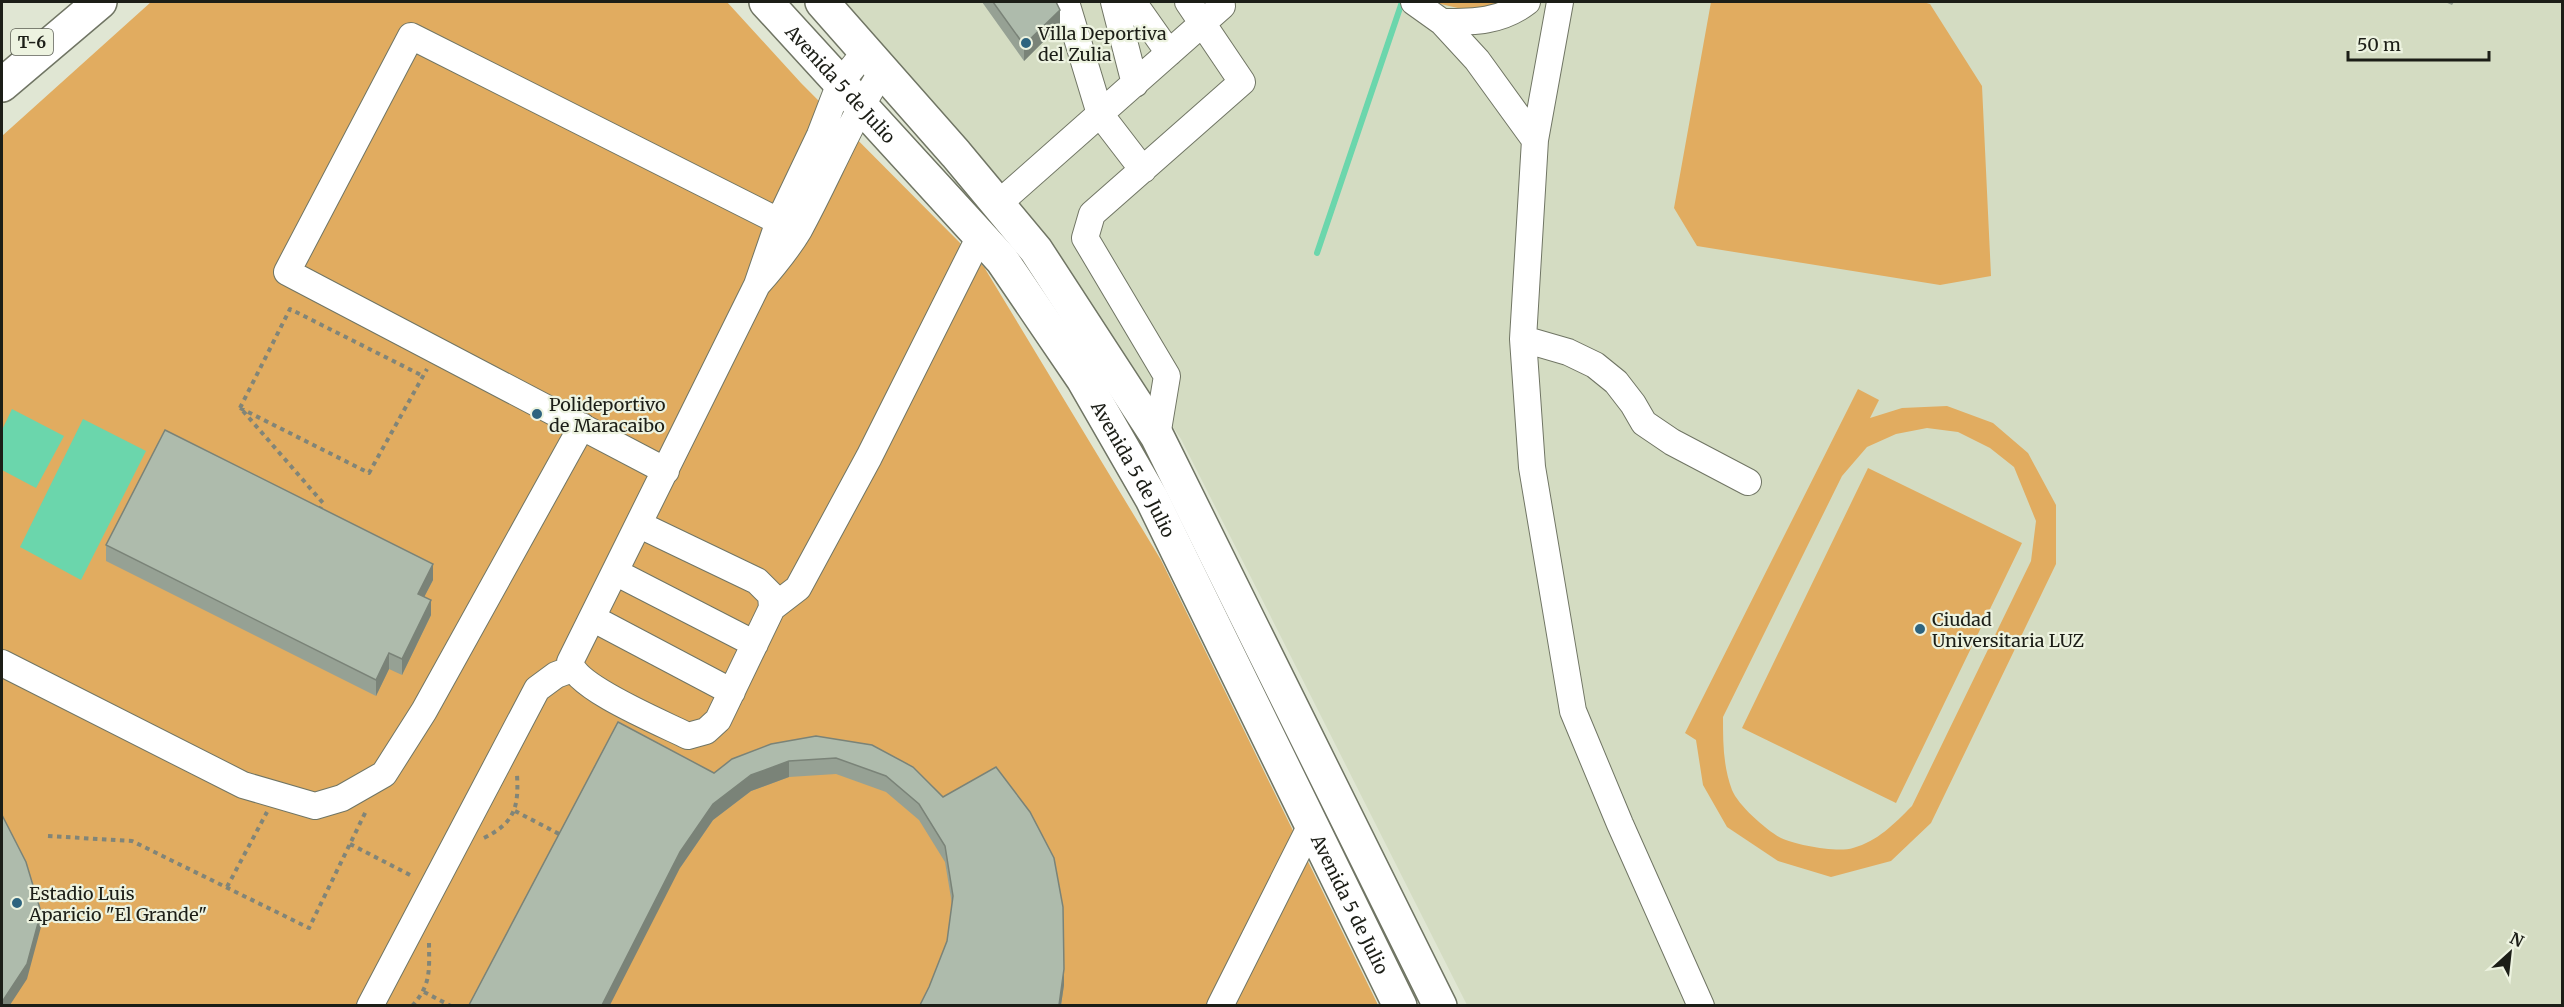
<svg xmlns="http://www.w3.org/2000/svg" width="2564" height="1007" viewBox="0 0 2564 1007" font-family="Merriweather,serif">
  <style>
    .built { fill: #d4dcc2 }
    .green { fill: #e1ac60; fill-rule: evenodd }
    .water { fill: #6bd6ac }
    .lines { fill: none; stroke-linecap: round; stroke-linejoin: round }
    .stream { stroke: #6bd6ac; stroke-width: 6 }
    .minor-casing { stroke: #707564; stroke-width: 28 }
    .major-casing { stroke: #707564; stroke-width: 36 }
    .highway-casing { stroke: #707564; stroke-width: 36 }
    .path { stroke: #818578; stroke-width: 4; stroke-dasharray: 4.5 4.5; stroke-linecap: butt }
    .minor { stroke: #fff; stroke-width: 26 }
    .major { stroke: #fff; stroke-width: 33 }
    .highway { stroke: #fff; stroke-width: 33 }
    .wall { fill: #96a194 }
    .shaded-wall { fill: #7a8378 }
    .building { fill: #aebbac; stroke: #7a8378; stroke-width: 1.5 }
    .poi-dot { fill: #2e647f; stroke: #edf3e0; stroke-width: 2 }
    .labels { text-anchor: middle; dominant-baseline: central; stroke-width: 4.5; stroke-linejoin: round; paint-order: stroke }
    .shield { fill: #edf3e0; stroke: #5b5e53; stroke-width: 1.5 }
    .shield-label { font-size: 16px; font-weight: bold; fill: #1c1e17 }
    .poi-label { font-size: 18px; fill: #1c1e17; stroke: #edf3e0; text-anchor: start }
    .street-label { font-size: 18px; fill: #1c1e17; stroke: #edf3e0 }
  </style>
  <rect width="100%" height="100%" fill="#e0e6d3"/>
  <path class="built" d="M 846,2 L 2562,2 L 2562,1005 L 1467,1005 L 1181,439 L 1045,237 Z"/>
  <path class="green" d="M 151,2 L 727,2 L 801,83 L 984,267 L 1161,560 L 1378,1005 L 2,1005 L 2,136 Z
    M 1432,2 L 1511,2 L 1475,12 Z
    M 1711,2 L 1923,2 L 1930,4 L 1982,86 L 1991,276 L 1940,285 L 1697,246 L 1674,208 Z
    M 1858,389 L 1879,400 L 1870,418 L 1902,408 L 1947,406 L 1993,423 L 2028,453 L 2056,505 L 2056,564 L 1931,823 L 1891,861 L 1831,877 L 1778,861 L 1727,827 L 1703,785 L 1696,740 L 1685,733 ZM 1927,428 L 1958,432 L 1990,448 L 2014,467 L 2036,521 L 2031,561 L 1912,806 C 1894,824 1878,841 1853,848 C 1838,853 1795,845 1781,838 C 1766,830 1738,805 1732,790 C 1723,766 1723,742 1723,717 L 1842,476 L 1867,447 L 1896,434 Z
    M 1868,468 L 2022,543 L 1896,803 L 1742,728 Z"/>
  <path class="water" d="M 12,409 L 64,436 L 36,488 L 2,470 L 2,430 Z
    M 83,419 L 146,451 L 81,580 L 20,547 Z"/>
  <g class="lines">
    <path class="stream" d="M 1317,253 L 1402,2"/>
    <defs>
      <path id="minor" d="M 1066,2 L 1100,114 L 1143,170
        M 1114,2 L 1135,84
        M 1133,2 L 1169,53
        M 1414,2 L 1442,22 L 1477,60 L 1535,140 L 1523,339 L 1532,467 L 1573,711 L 1620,824 L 1701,1006
        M 1442,22 C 1474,22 1501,22 1527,2
        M 866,51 L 840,83 L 820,135 L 779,221 L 757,285 C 772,268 787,250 799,230 C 828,177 850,121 883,70
        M 1535,140 L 1560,2
        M 998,204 L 1222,6
        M 1523,339 L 1568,352 L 1595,365 L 1616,382 L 1633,404 L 1644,423 L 1672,442 L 1748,482
        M 1157,436 L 1167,376 L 1085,238 L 1092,214 L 1242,82 L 1188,2
        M 666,471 L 287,272 L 411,36 L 798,231
        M 640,525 L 757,581 L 771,595 L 772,608 L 718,720 L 706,731 L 688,736 C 662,723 576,688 570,662 L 757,285
        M 615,572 L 755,644
        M 772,608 L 798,588 L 869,457 L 980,236
        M 592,618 L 732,692
        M 2,663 L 243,785 L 315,806 L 342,798 L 384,774 L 424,711 L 582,426
        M 370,1006 L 537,689 L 556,675 L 572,669
        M 1220,1006 L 1311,825"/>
      <g id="major">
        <path id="s1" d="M 766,2 L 1002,260 L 1083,379 L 1152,499 L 1400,1006"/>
        <path d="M 822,2 L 956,154 L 1036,250 L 1157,436 L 1440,1006"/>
      </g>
      <path id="highway" d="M 2,85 L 100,2"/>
    </defs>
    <use href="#minor" class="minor-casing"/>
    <use href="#major" class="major-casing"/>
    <use href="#highway" class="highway-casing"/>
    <path class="path" d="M 240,408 L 369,473 L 427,369
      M 240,408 L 290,309 L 423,376
      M 243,411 L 323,503 L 318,513
      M 515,811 L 563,836
      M 48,836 L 132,841 L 309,928 L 367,809
      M 484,838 C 514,823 519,808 517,775
      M 350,844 L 414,877
      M 227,887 L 267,812
      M 424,992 L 451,1006
      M 412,1006 C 432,984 429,969 429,941"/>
    <use href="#minor" class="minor"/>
    <use href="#major" class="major"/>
    <use href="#highway" class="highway"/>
  </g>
  <path class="wall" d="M 982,2 L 1056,2 L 1060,25 L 1024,61 Z
    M 2445,2 L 2454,2 L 2452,5 Z
    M 106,545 L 433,580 L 424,597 L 431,615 L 402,675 L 389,669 L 376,696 L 106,561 Z
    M 872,745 L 1064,985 L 1061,1005 L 920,1005 L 929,987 L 947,941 L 952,904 L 945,862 L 919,820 L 886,792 L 836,774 L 789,777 L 751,791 L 713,820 L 680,868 L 714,773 Z"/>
  <path class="shaded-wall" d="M 1060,10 L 1060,25 L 1024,61 L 1024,45 Z
    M 433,564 L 433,580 L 418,609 L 418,594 Z
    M 431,600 L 431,615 L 402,675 L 402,659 Z
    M 389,653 L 389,669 L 376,696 L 376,680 Z
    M 789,761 L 789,777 L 751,791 L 713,820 L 680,868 L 610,1005 L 602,1005 L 680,852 L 713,804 L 751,775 Z
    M 41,912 L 41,927 L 27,979 L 10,1005 L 2,1005 L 2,1002 Z
    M 1064,969 L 1064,985 L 1061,1005 L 1059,1005 Z"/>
  <path class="building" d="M 993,2 L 1056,2 L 1060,10 L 1024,45 Z
    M 165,430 L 433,564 L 418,594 L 431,600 L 402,659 L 389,653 L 376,680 L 106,545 Z
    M 618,722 L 714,773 L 732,759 L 771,744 L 816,736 L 872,745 L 913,767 L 943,797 L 996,767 L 1030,812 L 1054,858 L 1063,907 L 1064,969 L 1059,1005 L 920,1005 L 929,987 L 947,941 L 953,896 L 945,846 L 919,804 L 886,776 L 836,758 L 789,761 L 751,775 L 713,804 L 680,852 L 602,1005 L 469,1005 Z
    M 2,815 L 26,862 L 41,912 L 27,964 L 2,1002 Z"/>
  <g class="poi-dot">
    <circle cx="1026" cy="43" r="6"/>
    <circle cx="537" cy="414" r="6"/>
    <circle cx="1920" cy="629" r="6"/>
    <circle cx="17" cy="903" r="6"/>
  </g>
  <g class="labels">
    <rect class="shield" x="11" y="29" width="42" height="26" rx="4.5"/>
    <g class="shield-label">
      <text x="32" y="42">T-6</text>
    </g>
    <g class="poi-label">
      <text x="1038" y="33">Villa Deportiva<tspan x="1038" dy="21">del Zulia</tspan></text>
      <text x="549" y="404">Polideportivo<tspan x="549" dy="21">de Maracaibo</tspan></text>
      <text x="1932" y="619">Ciudad<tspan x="1932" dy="21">Universitaria LUZ</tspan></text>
      <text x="29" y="893">Estadio Luis<tspan x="29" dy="21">Aparicio "El Grande"</tspan></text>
    </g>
    <g class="street-label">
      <text stroke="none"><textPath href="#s1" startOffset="111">Avenida 5 de Julio</textPath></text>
      <text stroke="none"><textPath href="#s1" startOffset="597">Avenida 5 de Julio</textPath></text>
      <text stroke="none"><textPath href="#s1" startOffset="1083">Avenida 5 de Julio</textPath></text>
    </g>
  </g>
  <rect width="2564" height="1007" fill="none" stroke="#1c1e17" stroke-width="6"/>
  <g transform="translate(2510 953) rotate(27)" stroke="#edf3e0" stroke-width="4.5" paint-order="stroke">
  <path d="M0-4.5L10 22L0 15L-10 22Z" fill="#1c1e17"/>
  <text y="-9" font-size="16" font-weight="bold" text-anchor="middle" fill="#1c1e17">N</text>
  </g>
  <path d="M2348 51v9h141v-9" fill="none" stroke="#1c1e17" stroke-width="3"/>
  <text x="2357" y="51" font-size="18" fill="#1c1e17" stroke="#edf3e0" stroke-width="4.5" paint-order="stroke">50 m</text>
</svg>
